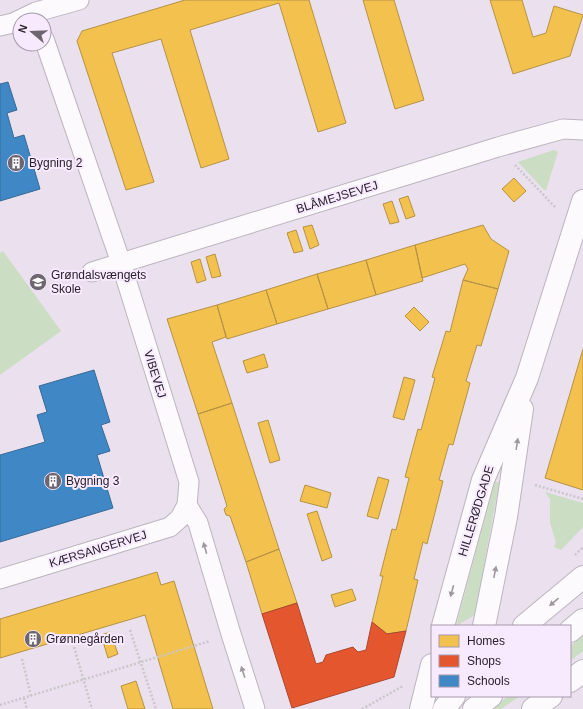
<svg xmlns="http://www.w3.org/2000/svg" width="583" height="709" viewBox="0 0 583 709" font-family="Helvetica,sans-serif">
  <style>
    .green { fill: #cbddc3 }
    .homes { fill: #f2c14e; stroke: #b69244 }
    .shops { fill: #e4572e; stroke: #ac472d }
    .schools { fill: #3f88c5; stroke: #386a97 }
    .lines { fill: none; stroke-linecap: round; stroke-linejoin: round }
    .street-casing { stroke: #bcb4bf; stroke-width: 21 }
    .secondary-casing { stroke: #bcb4bf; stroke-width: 24 }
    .path { stroke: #cac7cb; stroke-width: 2.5; stroke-dasharray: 2 2; stroke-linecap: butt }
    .street { stroke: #fcfafc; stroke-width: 19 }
    .secondary { stroke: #fcfafc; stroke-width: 22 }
    .oneway { fill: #9d999e }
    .labels { text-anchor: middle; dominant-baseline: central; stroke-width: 4; stroke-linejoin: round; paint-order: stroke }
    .poi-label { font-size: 12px; fill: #29232c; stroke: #f7e9fe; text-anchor: start }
    .street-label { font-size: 12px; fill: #29232c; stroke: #f7e9fe }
  </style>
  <rect width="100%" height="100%" fill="#eae0ee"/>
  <path class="green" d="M 554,150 L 558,152 L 546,190 L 544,190 L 518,162 Z
    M 3,251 L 61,331 L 0,375 L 0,253 Z
    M 495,481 L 499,483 L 475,615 L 456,626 Z
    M 545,492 L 583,503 L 583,527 L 561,550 L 554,547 L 556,542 L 550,523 L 550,499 Z
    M 583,636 L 583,651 L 570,661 L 570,646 Z
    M 508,696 L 520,696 L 501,709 L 492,709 Z"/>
  <path class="homes" d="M 185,0 L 309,0 L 346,123 L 318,132 L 279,3 L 190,30 L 229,159 L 201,168 L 161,39 L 112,53 L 154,182 L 126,190 L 77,41 L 82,31 Z
    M 363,0 L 394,0 L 424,100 L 395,109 Z
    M 490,0 L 522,0 L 533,37 L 546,33 L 554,6 L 583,15 L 570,56 L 513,74 Z
    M 514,178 L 526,191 L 514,202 L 502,189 Z
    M 408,196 L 415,216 L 406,219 L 399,199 Z
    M 392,201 L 399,222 L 390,224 L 383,204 Z
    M 312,225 L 319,245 L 310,249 L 303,227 Z
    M 483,225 L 491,239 L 509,251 L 498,289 L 463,280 L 468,269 L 465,264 L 422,278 L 415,245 Z
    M 296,230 L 303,251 L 294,253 L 287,233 Z
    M 415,245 L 423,281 L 376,295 L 366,260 Z
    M 215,254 L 221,276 L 212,278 L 206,257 Z
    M 200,259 L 206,280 L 197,283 L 191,262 Z
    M 366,260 L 376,295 L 328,309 L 317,274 Z
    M 317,274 L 328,309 L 277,324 L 266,290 Z
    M 463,280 L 498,289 L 481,346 L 477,345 L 466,381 L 470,383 L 453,445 L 449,444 L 439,480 L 443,481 L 427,544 L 423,542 L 414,579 L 418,580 L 406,631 L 387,634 L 372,622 L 383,576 L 380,576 L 392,529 L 396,530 L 409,478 L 405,477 L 418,429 L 421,430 L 435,378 L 432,377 L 446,331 L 450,332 Z
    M 266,290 L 277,324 L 227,339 L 217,305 Z
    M 217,305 L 226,337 L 212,342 L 232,403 L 198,414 L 167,319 Z
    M 414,307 L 429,322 L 420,331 L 405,316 Z
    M 583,349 L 583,490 L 545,478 Z
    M 264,354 L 268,367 L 247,373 L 243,361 Z
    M 404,377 L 415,380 L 404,420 L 393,417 Z
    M 232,403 L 279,549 L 246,562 L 230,516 L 226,515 L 224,509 L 227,506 L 198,414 Z
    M 268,420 L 280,460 L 270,463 L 258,423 Z
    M 378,477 L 389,480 L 378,519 L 367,516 Z
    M 305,485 L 331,493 L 327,508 L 300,501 Z
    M 317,511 L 332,557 L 322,561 L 307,514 Z
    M 279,549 L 297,603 L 262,614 L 246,562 Z
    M 157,572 L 161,585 L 174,581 L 213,709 L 173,709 L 145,615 L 0,658 L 0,619 Z
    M 352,589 L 356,600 L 335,607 L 331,595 Z
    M 110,632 L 118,654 L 108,658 L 101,635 Z
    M 136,681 L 145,709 L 128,709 L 121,686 Z"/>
  <path class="shops" d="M 297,603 L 316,664 L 323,662 L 326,655 L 353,647 L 358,652 L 366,650 L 372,622 L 387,634 L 406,631 L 394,677 L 292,708 L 262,614 Z"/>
  <path class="schools" d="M 8,82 L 17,110 L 7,113 L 14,138 L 24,135 L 40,189 L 0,201 L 0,84 Z
    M 94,370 L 110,422 L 101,425 L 110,451 L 97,455 L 113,508 L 0,542 L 0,455 L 45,442 L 37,415 L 47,412 L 39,386 Z"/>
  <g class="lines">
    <defs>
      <path id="street" d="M 0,26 L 13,23 L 36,12 L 79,0
        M 44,39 L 121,263 L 189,482 L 187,505 L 198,523 L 231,634 L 255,709
        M 92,272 L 498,147 L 563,129 L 583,130
        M 0,579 L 170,527 L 180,518 L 187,505"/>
      <path id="secondary" d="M 443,626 L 483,480 L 527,378 L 583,201
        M 484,626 L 506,517 L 522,409
        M 524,626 L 583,577
        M 570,631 L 583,620
        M 570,681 L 583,671
        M 421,709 L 432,665
        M 444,709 L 454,696
        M 474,709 L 491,696
        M 533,709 L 551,696"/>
    </defs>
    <use href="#street" class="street-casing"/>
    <use href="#secondary" class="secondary-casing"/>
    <path class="path" d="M 515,165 L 556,208
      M 535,485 L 583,499
      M 575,555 L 583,547
      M 130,630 L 156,709
      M 74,647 L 92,709
      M 22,659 L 31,696
      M 24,698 L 27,709
      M 0,705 L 210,641
      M 362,709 L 403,686"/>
    <use href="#street" class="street"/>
    <use href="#secondary" class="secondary"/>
  </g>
  <defs><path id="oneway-solid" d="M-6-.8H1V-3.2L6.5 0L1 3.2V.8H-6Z"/></defs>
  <g class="oneway">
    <use href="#oneway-solid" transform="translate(517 444) rotate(-81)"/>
    <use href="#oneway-solid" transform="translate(205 548) rotate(-106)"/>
    <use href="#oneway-solid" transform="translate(495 572) rotate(-79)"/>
    <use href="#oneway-solid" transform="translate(452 591) rotate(105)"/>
    <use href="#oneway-solid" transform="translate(554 602) rotate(140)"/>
    <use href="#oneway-solid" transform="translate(243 672) rotate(-108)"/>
  </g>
  <defs>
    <symbol id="building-disc" viewBox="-11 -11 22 22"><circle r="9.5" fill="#6d6570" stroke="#f7e9fe"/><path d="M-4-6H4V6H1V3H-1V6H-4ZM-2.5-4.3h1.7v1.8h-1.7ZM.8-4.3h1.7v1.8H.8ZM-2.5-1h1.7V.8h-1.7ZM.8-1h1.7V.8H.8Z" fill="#fff"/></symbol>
    <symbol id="school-disc" viewBox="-11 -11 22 22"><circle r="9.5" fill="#6d6570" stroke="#f7e9fe"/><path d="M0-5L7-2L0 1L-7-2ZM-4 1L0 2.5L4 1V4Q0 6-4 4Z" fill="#fff"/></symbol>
  </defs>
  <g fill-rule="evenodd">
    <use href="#building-disc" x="6" y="153" width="20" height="20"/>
    <use href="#school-disc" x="28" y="272" width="20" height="20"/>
    <use href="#building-disc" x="43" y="471" width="20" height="20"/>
    <use href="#building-disc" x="23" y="629" width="20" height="20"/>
  </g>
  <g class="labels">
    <g class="poi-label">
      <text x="29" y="163">Bygning 2</text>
      <text x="51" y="275">Grøndalsvængets<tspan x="51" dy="14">Skole</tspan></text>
      <text x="66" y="481">Bygning 3</text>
      <text x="46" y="639">Grønnegården</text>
    </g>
    <g class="street-label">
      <text transform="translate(337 197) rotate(-17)">BLÅMEJSEVEJ</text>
      <text transform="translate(155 374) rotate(73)">VIBEVEJ</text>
      <text transform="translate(476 511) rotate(-73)">HILLERØDGADE</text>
      <text transform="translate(98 549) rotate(-17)">KÆRSANGERVEJ</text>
    </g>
  </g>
  <rect x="431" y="625" width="140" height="72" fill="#f7e9fe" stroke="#a59aaa"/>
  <rect x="439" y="635" width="20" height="12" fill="#f2c14e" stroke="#a59aaa"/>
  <text x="467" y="645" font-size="12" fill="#29232c">Homes</text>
  <rect x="439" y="655" width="20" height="12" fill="#e4572e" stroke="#a59aaa"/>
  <text x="467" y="665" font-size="12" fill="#29232c">Shops</text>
  <rect x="439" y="675" width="20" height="12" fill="#3f88c5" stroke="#a59aaa"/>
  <text x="467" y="685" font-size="12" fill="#29232c">Schools</text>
  <g transform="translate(32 32) rotate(289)"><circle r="19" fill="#f7e9fe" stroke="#a59aaa"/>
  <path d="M0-3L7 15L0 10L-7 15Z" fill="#6d6570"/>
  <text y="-6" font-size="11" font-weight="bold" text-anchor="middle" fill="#29232c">N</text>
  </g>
</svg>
